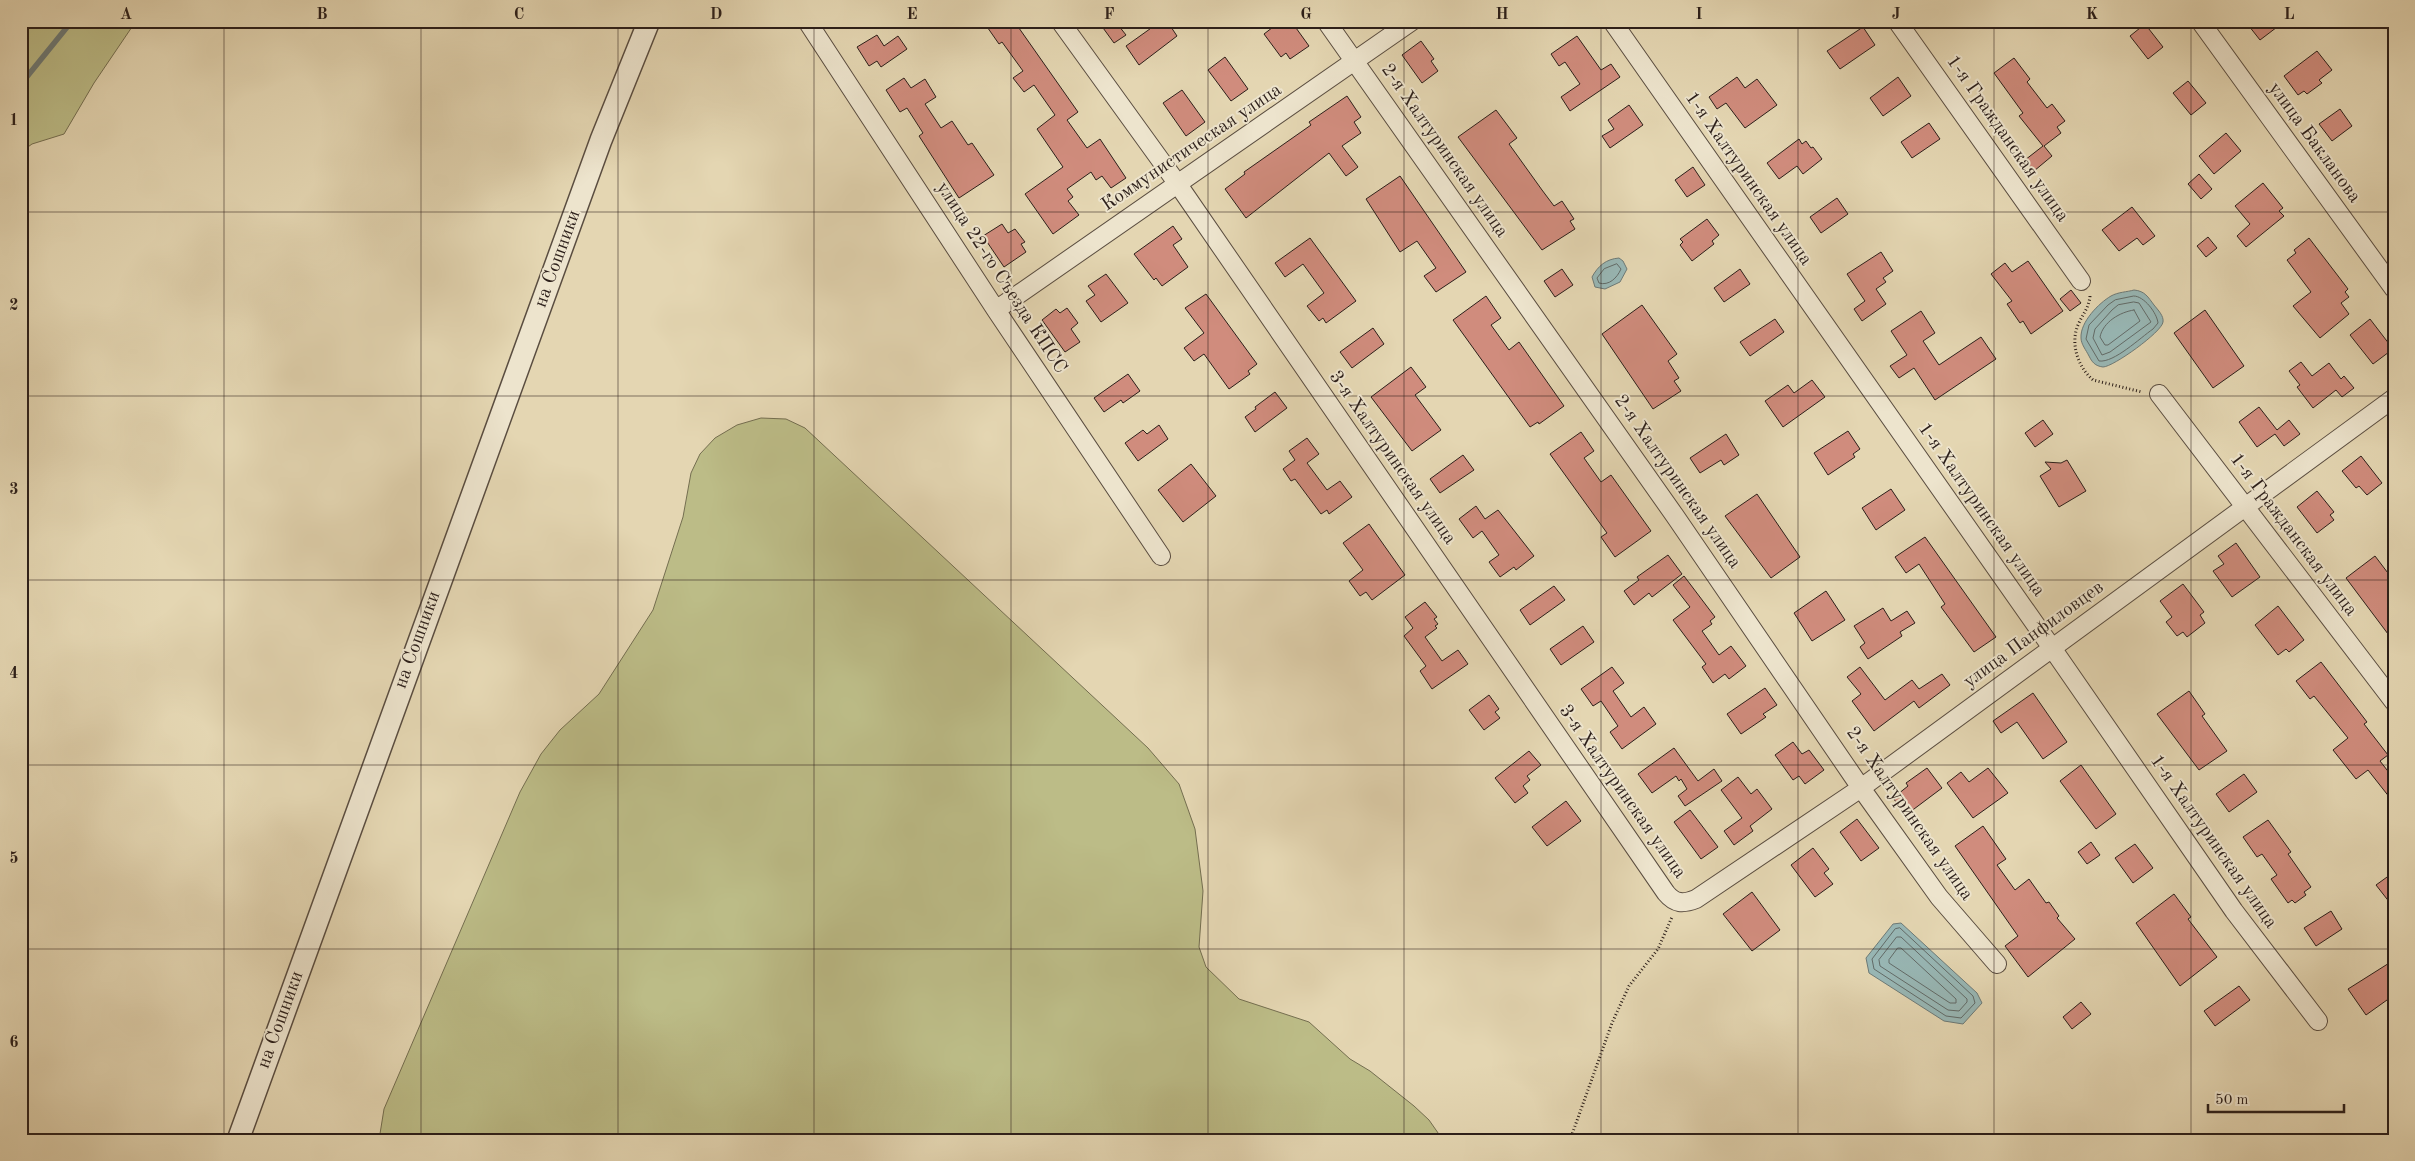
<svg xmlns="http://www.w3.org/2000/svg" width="2415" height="1161" viewBox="0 0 2415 1161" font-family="'Old Standard TT',serif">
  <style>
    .green { fill: #bcbc87; stroke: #746e50 }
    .water { fill: #98b7b5; stroke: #6d7a77 }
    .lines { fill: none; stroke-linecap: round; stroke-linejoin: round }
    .shore { stroke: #626b68; stroke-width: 1 }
    .stream { stroke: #6d7a77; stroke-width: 5.5 }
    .building { fill: #d08c7d; stroke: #2c1f1a }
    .minor-casing { stroke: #5a4d40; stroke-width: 20 }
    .tertiary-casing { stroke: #5a4d40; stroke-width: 24 }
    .path { stroke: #2c1f1a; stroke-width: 3; stroke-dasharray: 1 2.5; stroke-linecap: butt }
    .minor { stroke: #ede4cd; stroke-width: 18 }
    .tertiary { stroke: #ede4cd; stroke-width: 21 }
    .grid { fill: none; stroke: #2c1f1a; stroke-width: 1; stroke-opacity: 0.55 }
    .labels { text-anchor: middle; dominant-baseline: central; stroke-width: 4; stroke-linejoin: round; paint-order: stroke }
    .street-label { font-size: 19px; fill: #2c1f1a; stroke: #ede4cd }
    .neatline { fill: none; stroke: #2c1f1a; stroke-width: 2 }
    .grid-label { font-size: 16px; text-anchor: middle; font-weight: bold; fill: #2c1f1a }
  </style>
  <rect width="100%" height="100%" fill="#e4d6b2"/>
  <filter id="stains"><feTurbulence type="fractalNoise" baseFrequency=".004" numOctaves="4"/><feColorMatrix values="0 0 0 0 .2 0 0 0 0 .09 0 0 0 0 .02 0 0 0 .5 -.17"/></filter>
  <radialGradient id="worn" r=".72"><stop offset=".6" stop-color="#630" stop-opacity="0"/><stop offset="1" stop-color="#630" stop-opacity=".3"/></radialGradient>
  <path class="green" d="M 21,21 L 136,21 L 94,83 L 64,134 L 32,144 L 21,152 Z
    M 761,418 L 786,419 L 805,428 L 1148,748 L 1179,784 L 1195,829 L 1203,891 L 1199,947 L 1206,967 L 1239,999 L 1309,1022 L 1350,1059 L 1370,1071 L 1414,1106 L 1429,1120 L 1443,1140 L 379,1140 L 384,1109 L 520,792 L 541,754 L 560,730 L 599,694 L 653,610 L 683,517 L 691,473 L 700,454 L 715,438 L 737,425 Z"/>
  <path class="water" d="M 1619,258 L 1623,261 L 1627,269 L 1620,282 L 1605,289 L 1595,287 L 1592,277 C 1598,266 1606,259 1619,258 Z
    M 2134,290 C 2145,291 2148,297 2154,305 C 2158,310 2164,316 2163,322 C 2162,332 2113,367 2103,367 C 2095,366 2092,362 2089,356 C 2086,350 2081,344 2081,338 C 2080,322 2099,303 2111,296 C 2118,292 2127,292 2134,290 Z
    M 1901,923 L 1977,993 L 1982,1003 L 1963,1024 L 1944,1021 L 1869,973 L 1866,958 L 1893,924 Z"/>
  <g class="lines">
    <path class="shore" d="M 1617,264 L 1621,269 C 1617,278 1609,286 1599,283 L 1597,278 L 1604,269 Z
      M 2134,296 C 2144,296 2157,313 2158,323 L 2153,329 C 2140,338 2114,363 2099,361 L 2086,339 L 2089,325 L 2108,305 L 2115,300 Z
      M 2134,302 L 2139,303 L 2151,322 L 2110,352 L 2102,355 L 2093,338 L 2095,329 L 2112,310 L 2118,305 Z
      M 2134,310 L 2140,321 L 2108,345 L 2105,345 L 2100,337 C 2103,322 2120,312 2134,310 Z
      M 1900,928 L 1973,996 L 1975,1003 L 1961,1018 L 1946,1016 L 1874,969 L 1872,959 L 1895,929 Z
      M 1897,937 L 1901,937 L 1967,999 L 1967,1002 L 1959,1011 L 1948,1010 L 1880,966 L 1879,960 Z
      M 1898,948 L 1901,948 L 1956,999 L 1956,1003 L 1950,1003 L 1889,963 L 1889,960 Z"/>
    <path class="stream" d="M 21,84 L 72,21"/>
  </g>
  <path class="building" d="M 983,21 L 1014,21 L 1078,112 L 1067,120 L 1087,148 L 1100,139 L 1126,178 L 1111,188 L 1102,176 L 1096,180 L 1091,172 L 1067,189 L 1073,197 L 1068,201 L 1079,215 L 1053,234 L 1025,194 L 1063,167 L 1037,129 L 1055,115 L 1034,85 L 1024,92 L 1013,78 L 1023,71 L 1002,42 L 999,44 Z
    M 1098,21 L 1115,21 L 1126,35 L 1114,43 Z
    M 1161,21 L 1167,21 L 1177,36 L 1139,65 L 1126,46 Z
    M 1281,21 L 1291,21 L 1309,46 L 1290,59 L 1286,53 L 1281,57 L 1264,34 Z
    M 2245,21 L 2285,21 L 2260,40 Z
    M 2145,24 L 2163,47 L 2148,59 L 2130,36 Z
    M 1863,27 L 1875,45 L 1840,69 L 1827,51 Z
    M 877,35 L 884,46 L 898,36 L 907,49 L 881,67 L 877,61 L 869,66 L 857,47 Z
    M 1577,36 L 1601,70 L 1611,64 L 1620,77 L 1570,111 L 1561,97 L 1580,84 L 1565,62 L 1559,66 L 1551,54 Z
    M 1421,41 L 1434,59 L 1431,61 L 1438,71 L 1422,83 L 1402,55 Z
    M 2317,51 L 2332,70 L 2319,80 L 2322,83 L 2307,94 L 2304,91 L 2298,95 L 2284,76 Z
    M 1225,57 L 1248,89 L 1231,101 L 1208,70 Z
    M 2014,58 L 2030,79 L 2027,82 L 2047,108 L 2052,104 L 2065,121 L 2057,127 L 2061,133 L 2044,146 L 2052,156 L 2034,171 L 2025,160 L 2043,146 L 2019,116 L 2023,113 L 1994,73 Z
    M 1737,77 L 1745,88 L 1757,79 L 1777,105 L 1745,128 L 1726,103 L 1717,109 L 1709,97 Z
    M 1898,77 L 1911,96 L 1883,116 L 1870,98 Z
    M 904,78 L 911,88 L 925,79 L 936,97 L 925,104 L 941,128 L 952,121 L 968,145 L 972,143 L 994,175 L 959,198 L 919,136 L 923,133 L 907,108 L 900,112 L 886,90 Z
    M 2188,81 L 2206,103 L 2191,115 L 2173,93 Z
    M 1182,90 L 1205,122 L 1186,136 L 1163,103 Z
    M 1347,96 L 1361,117 L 1354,122 L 1361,133 L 1342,146 L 1358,167 L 1346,176 L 1329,153 L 1246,218 L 1225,189 L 1245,174 L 1244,172 L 1311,125 L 1309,122 Z
    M 1629,105 L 1643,125 L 1610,148 L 1602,136 L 1614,129 L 1608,120 Z
    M 2340,109 L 2352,126 L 2332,141 L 2319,124 Z
    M 1496,110 L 1517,138 L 1509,144 L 1542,190 L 1554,206 L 1562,201 L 1574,219 L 1570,221 L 1575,229 L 1542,250 L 1458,137 Z
    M 1929,123 L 1940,139 L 1912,158 L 1901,142 Z
    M 2226,133 L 2241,151 L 2214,174 L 2199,156 Z
    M 1799,139 L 1802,144 L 1806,141 L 1811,148 L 1813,147 L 1822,159 L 1803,174 L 1797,166 L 1779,179 L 1767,163 Z
    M 1693,167 L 1705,185 L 1687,197 L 1675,180 Z
    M 2199,174 L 2212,189 L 2201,199 L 2188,184 Z
    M 1400,176 L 1466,272 L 1436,292 L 1424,276 L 1436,268 L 1417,241 L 1400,252 L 1366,199 Z
    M 2263,183 L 2283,208 L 2279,211 L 2284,216 L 2246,247 L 2237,236 L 2250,224 L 2235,206 Z
    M 1837,198 L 1848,214 L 1821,233 L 1810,217 Z
    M 2132,207 L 2155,236 L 2143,245 L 2137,238 L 2119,251 L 2102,230 Z
    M 1707,219 L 1719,235 L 1712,241 L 1714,244 L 1692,261 L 1680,245 L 1683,242 L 1680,239 Z
    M 1002,224 L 1008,233 L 1015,229 L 1025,242 L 1021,244 L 1026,252 L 1004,267 L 983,236 Z
    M 1173,226 L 1182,239 L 1173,245 L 1188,267 L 1162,286 L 1156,278 L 1154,280 L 1134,254 Z
    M 2208,237 L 2217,248 L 2206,257 L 2197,246 Z
    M 1310,238 L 1356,301 L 1326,323 L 1323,318 L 1319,321 L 1307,306 L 1324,293 L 1303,264 L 1285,277 L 1275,263 Z
    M 2309,238 L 2348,289 L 2345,292 L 2349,297 L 2341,303 L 2349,314 L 2320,338 L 2293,306 L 2311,292 L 2287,260 L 2296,253 L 2294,250 Z
    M 1881,252 L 1893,271 L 1883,278 L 1886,282 L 1876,289 L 1886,304 L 1862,321 L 1854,309 L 1865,301 L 1847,274 Z
    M 2028,261 L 2063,311 L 2031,334 L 2023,321 L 2020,323 L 2007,304 L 2012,301 L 1991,274 L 2005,263 L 2012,272 Z
    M 1562,269 L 1573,285 L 1555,297 L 1544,281 Z
    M 1740,269 L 1750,284 L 1724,302 L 1714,288 Z
    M 1106,274 L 1128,303 L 1101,322 L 1086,301 L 1095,295 L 1088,286 Z
    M 2071,290 L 2081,303 L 2070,311 L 2060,299 Z
    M 1206,294 L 1257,364 L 1248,371 L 1250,374 L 1229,389 L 1204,354 L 1194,361 L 1184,348 L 1204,333 L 1185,308 Z
    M 1486,296 L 1501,318 L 1491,325 L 1509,350 L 1519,342 L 1564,406 L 1539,424 L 1538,422 L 1530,427 L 1453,320 Z
    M 1642,305 L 1677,354 L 1668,361 L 1679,378 L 1674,381 L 1681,391 L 1653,409 L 1602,334 Z
    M 1067,308 L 1078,323 L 1071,329 L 1080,342 L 1065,352 L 1042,320 L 1056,309 L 1060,313 Z
    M 2205,310 L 2244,366 L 2213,388 L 2174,333 Z
    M 1921,311 L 1935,333 L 1923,341 L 1939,365 L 1981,337 L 1996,359 L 1935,400 L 1914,368 L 1899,378 L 1890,366 L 1907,355 L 1891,331 Z
    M 1775,319 L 1784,332 L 1750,356 L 1740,342 Z
    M 2370,319 L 2393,349 L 2373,364 L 2350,335 Z
    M 1373,328 L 1384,344 L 1352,368 L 1340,352 Z
    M 2301,362 L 2312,376 L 2329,363 L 2341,379 L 2344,376 L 2354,388 L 2342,397 L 2336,390 L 2313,408 L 2297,387 L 2300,385 L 2289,371 Z
    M 1411,367 L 1426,387 L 1415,395 L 1441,430 L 1412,451 L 1371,397 Z
    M 1128,374 L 1140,391 L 1123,403 L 1121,400 L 1104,412 L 1094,398 Z
    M 1812,380 L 1825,397 L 1783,427 L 1765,401 L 1788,385 L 1794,393 Z
    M 1275,392 L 1287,408 L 1255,432 L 1245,417 L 1256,409 L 1255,407 Z
    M 2259,407 L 2277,430 L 2289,420 L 2300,434 L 2284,446 L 2275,434 L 2257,447 L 2239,422 Z
    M 2043,420 L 2053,434 L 2035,447 L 2025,433 Z
    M 1159,425 L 1168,439 L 1138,461 L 1125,443 L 1143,430 L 1147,434 Z
    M 1848,431 L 1860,449 L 1853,454 L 1855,457 L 1828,475 L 1814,453 Z
    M 1581,432 L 1594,451 L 1584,458 L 1601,482 L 1611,475 L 1651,531 L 1615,557 L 1601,537 L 1607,533 L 1550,454 Z
    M 1726,434 L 1739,455 L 1724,465 L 1721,460 L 1700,473 L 1690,458 Z
    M 1307,438 L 1319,454 L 1307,463 L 1327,490 L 1340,481 L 1352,497 L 1329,514 L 1327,510 L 1321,514 L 1295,479 L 1291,481 L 1283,469 L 1295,460 L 1289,451 Z
    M 1463,455 L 1474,470 L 1440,493 L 1430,479 Z
    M 2361,456 L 2382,483 L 2367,495 L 2359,486 L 2356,488 L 2342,471 Z
    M 2067,460 L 2086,491 L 2059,507 L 2040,476 L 2051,469 L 2045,462 L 2061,463 Z
    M 1191,464 L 1216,496 L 1183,522 L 1158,490 Z
    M 1891,489 L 1905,510 L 1876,530 L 1862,508 Z
    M 2317,491 L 2334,512 L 2330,515 L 2334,520 L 2317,533 L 2297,507 Z
    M 1757,494 L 1800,557 L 1771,578 L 1725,516 Z
    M 1476,506 L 1485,519 L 1498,510 L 1534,556 L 1516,570 L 1514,567 L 1500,577 L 1489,562 L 1499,555 L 1482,531 L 1473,538 L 1459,519 Z
    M 1369,524 L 1405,575 L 1372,600 L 1366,592 L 1360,596 L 1349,581 L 1363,570 L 1343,543 Z
    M 1925,537 L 1996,637 L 1974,652 L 1941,607 L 1945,604 L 1919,564 L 1906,573 L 1895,557 Z
    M 2236,543 L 2260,577 L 2232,597 L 2213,571 L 2224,564 L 2218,556 Z
    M 1668,555 L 1682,574 L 1652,597 L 1649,593 L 1634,605 L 1624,591 L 1639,580 L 1637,577 Z
    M 2375,556 L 2394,581 L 2394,642 L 2346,578 Z
    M 1684,576 L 1715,617 L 1710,621 L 1712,624 L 1702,631 L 1719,655 L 1731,646 L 1746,666 L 1729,679 L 1725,674 L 1713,683 L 1702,667 L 1706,664 L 1673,620 L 1690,607 L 1673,585 Z
    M 2183,584 L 2204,612 L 2200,615 L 2205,623 L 2187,637 L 2183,632 L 2177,636 L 2166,622 L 2172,617 L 2160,601 Z
    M 1554,586 L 1565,600 L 1530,625 L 1520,610 Z
    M 1826,591 L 1845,620 L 1812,641 L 1794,613 Z
    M 1425,602 L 1437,617 L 1434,619 L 1438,624 L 1435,626 L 1437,628 L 1425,637 L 1442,661 L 1458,650 L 1468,664 L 1432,689 L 1420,671 L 1426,666 L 1404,636 L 1413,628 L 1405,617 Z
    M 2278,606 L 2304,640 L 2289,652 L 2286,649 L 2278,655 L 2255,625 Z
    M 1883,608 L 1891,621 L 1907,611 L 1915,623 L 1900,632 L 1902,636 L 1868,659 L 1860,647 L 1865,643 L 1854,626 Z
    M 1583,626 L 1594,642 L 1561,665 L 1550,649 Z
    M 2321,662 L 2367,722 L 2364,724 L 2388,755 L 2380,761 L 2394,779 L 2394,803 L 2368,770 L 2356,779 L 2333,750 L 2348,738 L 2314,696 L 2310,699 L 2296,681 Z
    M 1612,667 L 1624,683 L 1613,691 L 1631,717 L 1644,707 L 1656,724 L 1622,749 L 1610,732 L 1618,726 L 1601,701 L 1593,706 L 1581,689 Z
    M 1860,667 L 1885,700 L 1912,680 L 1919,689 L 1942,674 L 1950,685 L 1919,708 L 1914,701 L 1874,731 L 1852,701 L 1861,694 L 1847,677 Z
    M 1765,688 L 1777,705 L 1763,714 L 1766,717 L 1741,734 L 1727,714 Z
    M 2189,691 L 2205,714 L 2202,716 L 2227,751 L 2199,770 L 2157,714 Z
    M 2033,693 L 2067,742 L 2043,759 L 2017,722 L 2001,733 L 1993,721 Z
    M 1489,695 L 1499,709 L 1495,712 L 1500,718 L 1484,730 L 1469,710 Z
    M 1793,742 L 1802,754 L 1809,750 L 1824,770 L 1805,784 L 1799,776 L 1793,780 L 1775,755 Z
    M 1674,748 L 1698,781 L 1714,769 L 1722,781 L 1685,806 L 1678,796 L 1687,789 L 1681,779 L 1679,781 L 1676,776 L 1652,793 L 1638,774 Z
    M 1529,751 L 1541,765 L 1527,776 L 1530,780 L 1523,786 L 1528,793 L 1515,803 L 1495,778 Z
    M 2081,765 L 2116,814 L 2096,829 L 2060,781 Z
    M 1927,768 L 1942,788 L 1906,815 L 1893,798 L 1908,786 L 1906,783 Z
    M 1988,768 L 2008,793 L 1973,818 L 1947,783 L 1961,772 L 1969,782 Z
    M 2244,774 L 2257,792 L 2229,812 L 2216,794 Z
    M 1738,777 L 1751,794 L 1757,789 L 1772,809 L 1750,826 L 1753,831 L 1734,845 L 1724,831 L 1742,818 L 1721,790 Z
    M 1566,801 L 1581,821 L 1547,846 L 1532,827 Z
    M 1690,810 L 1718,847 L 1701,859 L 1674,822 Z
    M 1857,819 L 1879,848 L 1861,861 L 1840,832 Z
    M 2268,820 L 2291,852 L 2288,854 L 2311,887 L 2304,892 L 2306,895 L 2295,903 L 2292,900 L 2288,903 L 2271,879 L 2277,875 L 2262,854 L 2257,857 L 2243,837 Z
    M 1983,826 L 2006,859 L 1997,865 L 2015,890 L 2029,879 L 2046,903 L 2049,902 L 2059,916 L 2057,918 L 2075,939 L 2028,977 L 2005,946 L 2018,936 L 1955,846 Z
    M 2091,842 L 2100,855 L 2087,864 L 2078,852 Z
    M 2135,844 L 2153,868 L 2133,883 L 2115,858 Z
    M 1813,848 L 1829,869 L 1824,873 L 1833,884 L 1815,897 L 1791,865 Z
    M 2394,872 L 2394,908 L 2376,885 Z
    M 1752,892 L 1780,930 L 1752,951 L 1723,914 Z
    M 2174,894 L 2191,917 L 2188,919 L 2217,957 L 2180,986 L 2136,923 Z
    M 2331,911 L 2342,929 L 2316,946 L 2304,928 Z
    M 2394,960 L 2394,995 L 2366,1015 L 2348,989 Z
    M 2239,986 L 2250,1000 L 2215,1026 L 2204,1011 Z
    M 2081,1002 L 2091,1014 L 2072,1029 L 2063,1017 Z"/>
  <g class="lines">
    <defs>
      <path id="minor" d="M 807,21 L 996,310 L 1161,556
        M 1060,21 L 1177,183 L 1666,893 C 1675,904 1683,904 1696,899 L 1861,788 L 2394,398
        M 1326,21 L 1675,516 L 1861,788 L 1939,897 L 1997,964
        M 1612,21 L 2052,648 L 2234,911 L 2318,1021
        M 1897,21 L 2081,281
        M 2200,21 L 2394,289
        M 996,310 L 1412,21
        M 2159,394 L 2394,702"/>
      <path id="tertiary" d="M 238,1140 L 601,140 L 649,21"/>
    </defs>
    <use href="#minor" class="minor-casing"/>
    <use href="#tertiary" class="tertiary-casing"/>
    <path class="path" d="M 2090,296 C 2089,308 2082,315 2078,325 C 2070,344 2078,367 2093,380 L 2142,392
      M 1570,1140 L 1612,1023 L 1629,986 L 1658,949 L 1672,917"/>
    <use href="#minor" class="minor"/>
    <use href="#tertiary" class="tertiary"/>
  </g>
  <path class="grid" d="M 224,21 L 224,1140M 421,21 L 421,1140M 618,21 L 618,1140M 814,21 L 814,1140M 1011,21 L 1011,1140M 1208,21 L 1208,1140M 1404,21 L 1404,1140M 1601,21 L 1601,1140M 1798,21 L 1798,1140M 1994,21 L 1994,1140M 2191,21 L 2191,1140M 21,212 L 2394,212M 21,396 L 2394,396M 21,580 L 2394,580M 21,765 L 2394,765M 21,949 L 2394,949"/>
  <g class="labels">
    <g class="street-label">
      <text transform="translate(2007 139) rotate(55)">1-я Гражданская улица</text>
      <text transform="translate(2314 143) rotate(54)">улица Бакланова</text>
      <text transform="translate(1192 148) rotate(-34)">Коммунистическая улица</text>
      <text transform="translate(1444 151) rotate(55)">2-я Халтуринская улица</text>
      <text transform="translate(1748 179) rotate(55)">1-я Халтуринская улица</text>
      <text transform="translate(558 259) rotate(-70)">на Сошники</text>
      <text transform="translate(1001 278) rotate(57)">улица 22-го Съезда КПСС</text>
      <text transform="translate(1392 458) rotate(55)">3-я Халтуринская улица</text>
      <text transform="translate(1677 482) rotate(55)">2-я Халтуринская улица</text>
      <text transform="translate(1981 510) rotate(55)">1-я Халтуринская улица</text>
      <text transform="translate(2293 535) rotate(53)">1-я Гражданская улица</text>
      <text transform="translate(2034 635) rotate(-36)">улица Панфиловцев</text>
      <text transform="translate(418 640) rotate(-70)">на Сошники</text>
      <text transform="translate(1622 792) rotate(55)">3-я Халтуринская улица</text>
      <text transform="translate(1909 814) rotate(55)">2-я Халтуринская улица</text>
      <text transform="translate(2213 842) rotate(55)">1-я Халтуринская улица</text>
      <text transform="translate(281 1020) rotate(-70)">на Сошники</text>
    </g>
  </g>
  <rect width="2415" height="1161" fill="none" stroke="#e4d6b2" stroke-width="55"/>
  <path d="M2208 1104v8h136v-8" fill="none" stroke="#2c1f1a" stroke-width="2.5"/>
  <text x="2215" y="1104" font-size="15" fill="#2c1f1a" stroke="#ede4cd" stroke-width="4" paint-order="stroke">50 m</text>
  <rect x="28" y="28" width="2360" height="1106" class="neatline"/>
  <g class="grid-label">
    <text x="126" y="19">A</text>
    <text x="322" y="19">B</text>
    <text x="519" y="19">C</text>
    <text x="716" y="19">D</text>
    <text x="912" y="19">E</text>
    <text x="1109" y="19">F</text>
    <text x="1306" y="19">G</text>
    <text x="1502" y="19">H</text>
    <text x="1699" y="19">I</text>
    <text x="1896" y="19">J</text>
    <text x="2092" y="19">K</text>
    <text x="2289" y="19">L</text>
    <text x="14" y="125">1</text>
    <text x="14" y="310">2</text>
    <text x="14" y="494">3</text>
    <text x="14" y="678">4</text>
    <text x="14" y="863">5</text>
    <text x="14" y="1047">6</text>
  </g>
  <rect width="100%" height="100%" filter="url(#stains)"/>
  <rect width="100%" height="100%" fill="url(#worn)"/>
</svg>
